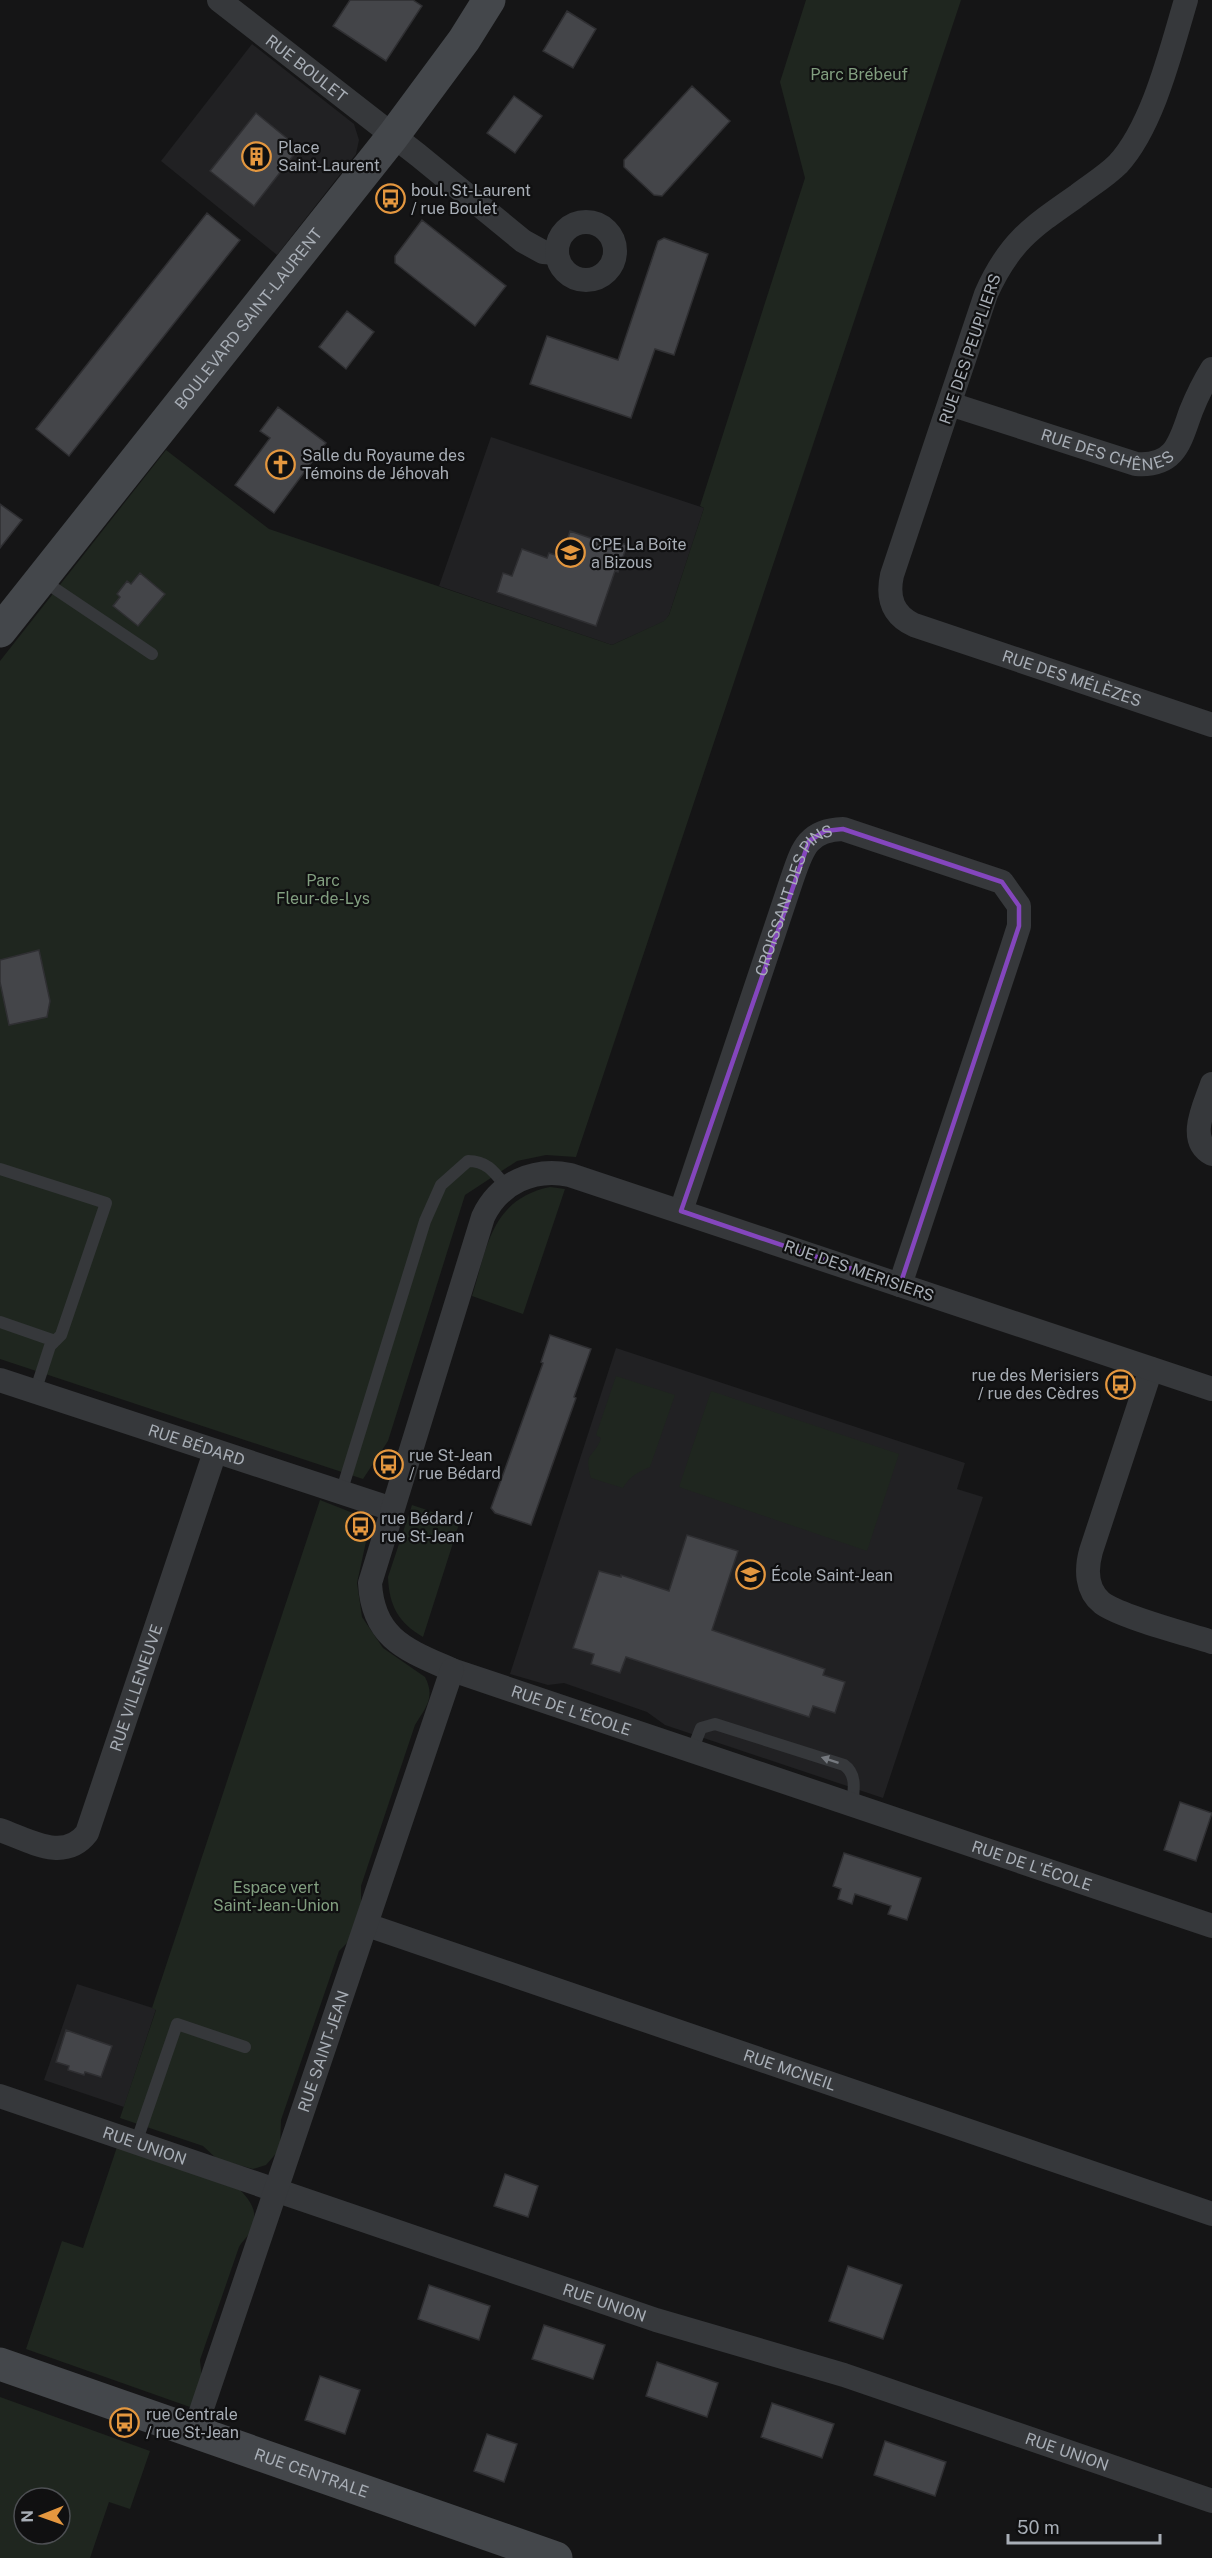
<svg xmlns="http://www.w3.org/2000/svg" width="1212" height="2558" viewBox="0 0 1212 2558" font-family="'Public Sans',sans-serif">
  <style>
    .built { fill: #212123 }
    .green { fill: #1f261f; fill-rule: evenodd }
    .building { fill: #444549; stroke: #2f2f32; stroke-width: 1.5 }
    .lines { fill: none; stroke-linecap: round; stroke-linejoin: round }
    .lane { stroke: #36383b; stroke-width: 12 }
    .street { stroke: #36383b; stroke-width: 24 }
    .secondary { stroke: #44474b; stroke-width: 33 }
    .oneway { fill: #75797f }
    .marked { fill: none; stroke: #8446bd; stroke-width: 4.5; stroke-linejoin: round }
    .labels { text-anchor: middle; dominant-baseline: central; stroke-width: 4.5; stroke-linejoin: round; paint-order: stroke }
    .street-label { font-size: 16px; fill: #a8aeb6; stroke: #101011 }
    .park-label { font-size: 16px; fill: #829f80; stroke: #101011 }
    .poi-label { font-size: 16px; fill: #a8aeb6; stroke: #101011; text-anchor: start }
  </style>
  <rect width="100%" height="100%" fill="#151516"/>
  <path class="built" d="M 252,44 L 354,124 L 359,140 L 356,154 L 277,255 L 161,161 Z
    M 491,437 L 704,508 L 669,615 L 665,621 L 612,645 L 439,586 Z
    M 616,1348 L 965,1463 L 957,1489 L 983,1497 L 883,1798 L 665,1725 L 647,1712 L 564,1683 L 548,1685 L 510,1674 Z
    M 77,1984 L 156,2009 L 124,2107 L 44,2080 Z"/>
  <path class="green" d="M 806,0 L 961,0 L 576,1157 L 546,1155 L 517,1161 L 465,1195 L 388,1441 L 363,1479 L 0,1359 L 0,661 L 166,450 L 269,529 L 612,645 L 664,621 L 669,615 L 704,508 L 700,506 L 805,178 L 780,82 Z
    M 550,1187 L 565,1189 L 523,1314 L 472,1296 C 487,1248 491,1199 550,1187 Z
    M 616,1376 L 675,1395 L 650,1467 C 638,1472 630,1476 623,1488 L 591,1478 C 583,1451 594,1459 601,1438 L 596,1435 Z
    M 711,1391 L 899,1454 L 867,1551 L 679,1487 Z
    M 320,1500 L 353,1513 L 364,1524 L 367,1537 L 357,1583 L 362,1617 L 383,1648 L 425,1677 C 436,1698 425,1708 415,1725 L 361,1886 L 361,1908 L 349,1941 L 339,1951 L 281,2120 L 280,2149 L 266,2165 L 253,2169 L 217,2159 L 203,2146 L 120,2118 L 156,2010 L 152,2008 Z
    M 412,1505 L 460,1521 L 423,1637 C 399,1623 389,1606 388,1577 Z
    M 117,2147 L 240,2190 C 252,2202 260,2215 250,2232 C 247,2238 242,2241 239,2247 L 200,2360 L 202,2380 L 190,2407 L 26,2349 L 62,2241 L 83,2248 Z
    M 0,2397 L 150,2451 L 130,2509 L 109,2502 L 90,2558 L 0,2558 ZM 24,2498 L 60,2498 L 60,2534 L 24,2534 Z"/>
  <path class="building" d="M 350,0 L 413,0 L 422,6 L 386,61 L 333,26 Z
    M 567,11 L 596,29 L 573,68 L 543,51 Z
    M 692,86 L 730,121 L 662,196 L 654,195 L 624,167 L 624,160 Z
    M 514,96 L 542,116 L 515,153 L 487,133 Z
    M 256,113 L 295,145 L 296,152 L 254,206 L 210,171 Z
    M 207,213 L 240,240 L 69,456 L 36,429 Z
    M 422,220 L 506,286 L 475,326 L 395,263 L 395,256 Z
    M 664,238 L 708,254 L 674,355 L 655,349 L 631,418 L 530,384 L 547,336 L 618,360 L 658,241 Z
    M 347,311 L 374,332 L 346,369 L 319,347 Z
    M 278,407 L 326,443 L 274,513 L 235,485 L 270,438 L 260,431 Z
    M 0,504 L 22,520 L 0,548 Z
    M 570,531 L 599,541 L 601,536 L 627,545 L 618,572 L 615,571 L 596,626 L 497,592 L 503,573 L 512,576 L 522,549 L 547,558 L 549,553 L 562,557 Z
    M 140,573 L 165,594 L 138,626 L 113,606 L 120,597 L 117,594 L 127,581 L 131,584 Z
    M 39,950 L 50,1001 L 47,1017 L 9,1025 L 0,982 L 0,960 Z
    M 550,1335 L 591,1349 L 574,1397 L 576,1398 L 531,1525 L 495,1513 L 491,1508 L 543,1363 L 541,1362 Z
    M 687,1535 L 738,1551 L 712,1630 L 825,1669 L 823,1675 L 845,1682 L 835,1713 L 813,1706 L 809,1717 L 626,1657 L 620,1673 L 591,1664 L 594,1654 L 573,1648 L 599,1571 L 621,1577 L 621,1575 L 669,1591 Z
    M 1180,1802 L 1212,1813 L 1196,1861 L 1164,1850 Z
    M 844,1853 L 921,1878 L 907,1920 L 888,1914 L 891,1906 L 855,1894 L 852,1904 L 838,1899 L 841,1889 L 833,1886 Z
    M 66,2030 L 112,2046 L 101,2077 L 85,2072 L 84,2075 L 68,2070 L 69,2066 L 56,2062 Z
    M 505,2174 L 538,2186 L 528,2217 L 494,2206 Z
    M 848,2266 L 902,2285 L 883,2339 L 829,2321 Z
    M 429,2285 L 490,2306 L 479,2340 L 418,2319 Z
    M 544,2325 L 605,2345 L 593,2379 L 532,2359 Z
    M 657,2362 L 718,2383 L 707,2417 L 646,2396 Z
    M 320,2376 L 360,2390 L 345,2434 L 305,2420 Z
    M 772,2403 L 834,2424 L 822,2458 L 761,2437 Z
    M 487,2434 L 517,2444 L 504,2482 L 474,2471 Z
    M 885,2441 L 946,2462 L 935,2496 L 874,2475 Z"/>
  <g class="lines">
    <path class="lane" d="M 42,580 L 152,654
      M 0,1169 L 106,1203 L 61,1335 L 50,1346 L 35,1392
      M 0,1322 L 55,1341
      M 341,1493 L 425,1221 L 441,1185 L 468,1161 C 488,1161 495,1173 507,1188
      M 692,1751 L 701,1728 L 715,1724 L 844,1765 C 857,1774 854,1790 852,1805
      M 136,2143 L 177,2024 L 245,2047"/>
    <g class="street">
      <path id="s1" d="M 219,0 L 418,155 L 523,241 L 543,252 L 557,253"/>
      <path id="s2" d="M 1186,0 C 1171,50 1153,126 1118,164 C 1106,176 1091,185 1078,195 C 1032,227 1009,242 986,294 L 892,575 C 887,598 893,615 914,625 L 1212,725"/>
      <circle cx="586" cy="251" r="29"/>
      <path id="s3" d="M 950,404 L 1136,464 C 1176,467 1180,441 1191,411 C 1197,396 1204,382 1212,369"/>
      <path d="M 1212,1084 C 1205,1105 1186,1140 1212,1154"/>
      <path id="s4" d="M 681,1211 L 792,879 C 802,850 807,830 843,829 L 1002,882 L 1019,906 L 1019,926 L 1011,951 L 900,1285"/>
      <path d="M 1151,1369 L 1091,1551 C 1086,1569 1086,1590 1102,1603 C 1121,1617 1187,1634 1212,1642"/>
      <path id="s5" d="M 0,1380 L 392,1509"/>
      <path id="s6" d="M 1212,1389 L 570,1175 C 534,1167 499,1183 483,1217 L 370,1583 C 373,1639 407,1650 452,1670 L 1212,1926"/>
      <path id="s7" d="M 0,1830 C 29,1840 64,1863 87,1833 L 215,1452"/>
      <path id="s8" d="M 367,1925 L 1212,2214"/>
      <path id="s9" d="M 0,2096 L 656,2320 L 844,2375 L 1212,2501"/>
      <path id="s10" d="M 194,2432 L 452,1670"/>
    </g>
    <g class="secondary">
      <path id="s11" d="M 0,631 L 393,136 L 464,40 L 489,0"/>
      <path id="s12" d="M 0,2364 L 556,2558"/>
    </g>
  </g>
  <defs><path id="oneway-solid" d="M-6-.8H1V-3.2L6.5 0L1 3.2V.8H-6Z" transform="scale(1.5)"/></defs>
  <use class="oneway" href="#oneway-solid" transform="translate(830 1760) rotate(-162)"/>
  <path class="marked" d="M 843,829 L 1002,882 L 1019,906 L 1019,926 L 900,1285 L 681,1211 L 809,841 L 825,831 Z"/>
  <defs>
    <symbol id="building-ring" viewBox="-11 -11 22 22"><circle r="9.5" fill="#101011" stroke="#e4973f" stroke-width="1.5"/><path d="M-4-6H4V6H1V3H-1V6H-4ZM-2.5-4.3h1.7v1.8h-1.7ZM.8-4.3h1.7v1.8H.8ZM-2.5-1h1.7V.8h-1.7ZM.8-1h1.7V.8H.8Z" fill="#e4973f"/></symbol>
    <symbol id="bus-ring" viewBox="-11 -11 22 22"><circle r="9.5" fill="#101011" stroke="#e4973f" stroke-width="1.5"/><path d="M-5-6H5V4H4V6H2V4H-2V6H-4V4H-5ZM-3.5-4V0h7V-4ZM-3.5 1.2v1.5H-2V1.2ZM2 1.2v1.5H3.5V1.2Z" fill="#e4973f"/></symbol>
    <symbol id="church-ring" viewBox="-11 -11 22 22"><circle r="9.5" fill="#101011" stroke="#e4973f" stroke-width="1.5"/><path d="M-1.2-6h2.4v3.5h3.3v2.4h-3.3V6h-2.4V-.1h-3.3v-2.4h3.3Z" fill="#e4973f"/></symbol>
    <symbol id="school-ring" viewBox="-11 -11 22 22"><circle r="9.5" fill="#101011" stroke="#e4973f" stroke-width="1.5"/><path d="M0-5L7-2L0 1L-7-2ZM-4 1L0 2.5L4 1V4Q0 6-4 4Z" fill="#e4973f"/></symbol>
  </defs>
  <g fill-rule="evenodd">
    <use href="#building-ring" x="240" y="140" width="33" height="33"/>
    <use href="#bus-ring" x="374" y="182" width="33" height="33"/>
    <use href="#church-ring" x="264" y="448" width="33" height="33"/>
    <use href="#school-ring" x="554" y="536" width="33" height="33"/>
    <use href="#bus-ring" x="1104" y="1368" width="33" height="33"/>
    <use href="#bus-ring" x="372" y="1448" width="33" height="33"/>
    <use href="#bus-ring" x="344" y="1510" width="33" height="33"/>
    <use href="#school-ring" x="734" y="1558" width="33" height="33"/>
    <use href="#bus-ring" x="108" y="2406" width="33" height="33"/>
  </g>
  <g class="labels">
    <g class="street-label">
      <text stroke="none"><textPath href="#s1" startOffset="111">RUE BOULET</textPath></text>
      <text stroke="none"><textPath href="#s11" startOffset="399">BOULEVARD SAINT-LAURENT</textPath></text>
      <text transform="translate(970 349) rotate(-71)">RUE DES PEUPLIERS</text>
      <text stroke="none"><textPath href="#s3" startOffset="165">RUE DES CHÊNES</textPath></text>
      <text stroke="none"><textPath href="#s2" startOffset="890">RUE DES MÉLÈZES</textPath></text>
      <text stroke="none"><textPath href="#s4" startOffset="333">CROISSANT DES PINS</textPath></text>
      <text transform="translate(859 1271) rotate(19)">RUE DES MERISIERS</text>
      <text stroke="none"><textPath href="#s5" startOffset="207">RUE BÉDARD</textPath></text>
      <text stroke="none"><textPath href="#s7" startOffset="248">RUE VILLENEUVE</textPath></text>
      <text stroke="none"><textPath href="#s6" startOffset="1419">RUE DE L'ÉCOLE</textPath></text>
      <text stroke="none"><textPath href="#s6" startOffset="1905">RUE DE L'ÉCOLE</textPath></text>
      <text stroke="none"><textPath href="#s10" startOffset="402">RUE SAINT-JEAN</textPath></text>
      <text stroke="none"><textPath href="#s8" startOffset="447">RUE MCNEIL</textPath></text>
      <text stroke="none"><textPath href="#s9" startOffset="153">RUE UNION</textPath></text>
      <text stroke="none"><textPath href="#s9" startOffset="639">RUE UNION</textPath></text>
      <text stroke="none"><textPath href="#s9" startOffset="1125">RUE UNION</textPath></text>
      <text stroke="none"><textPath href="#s12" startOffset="330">RUE CENTRALE</textPath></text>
    </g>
    <g class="park-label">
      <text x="859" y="74">Parc Brébeuf</text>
      <text x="323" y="880">Parc<tspan x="323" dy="18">Fleur-de-Lys</tspan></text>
      <text x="276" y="1887">Espace vert<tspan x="276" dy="18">Saint-Jean-Union</tspan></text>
    </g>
    <g class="poi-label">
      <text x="278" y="147">Place<tspan x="278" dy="18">Saint-Laurent</tspan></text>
      <text x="411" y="190">boul. St-Laurent<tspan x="411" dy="18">/ rue Boulet</tspan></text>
      <text x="302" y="455">Salle du Royaume des<tspan x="302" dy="18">Témoins de Jéhovah</tspan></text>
      <text x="591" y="544">CPE La Boîte<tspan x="591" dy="18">a Bizous</tspan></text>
      <text x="1099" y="1375" text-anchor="end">rue des Merisiers<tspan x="1099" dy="18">/ rue des Cèdres</tspan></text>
      <text x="409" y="1455">rue St-Jean<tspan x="409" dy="18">/ rue Bédard</tspan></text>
      <text x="381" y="1518">rue Bédard /<tspan x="381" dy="18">rue St-Jean</tspan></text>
      <text x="771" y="1575">École Saint-Jean</text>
      <text x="146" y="2414">rue Centrale<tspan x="146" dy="18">/ rue St-Jean</tspan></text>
    </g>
  </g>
  <g transform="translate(42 2516) rotate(269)"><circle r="28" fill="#101011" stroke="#4d4f53" stroke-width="1.5"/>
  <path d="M0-4.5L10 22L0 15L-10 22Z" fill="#e4973f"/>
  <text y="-9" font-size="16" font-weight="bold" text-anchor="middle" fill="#a8aeb6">N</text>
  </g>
  <path d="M1008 2534v9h152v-9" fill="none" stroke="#a8aeb6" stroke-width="3"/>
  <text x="1017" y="2534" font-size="18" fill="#a8aeb6" stroke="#101011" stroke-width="4.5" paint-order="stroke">50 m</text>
</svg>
